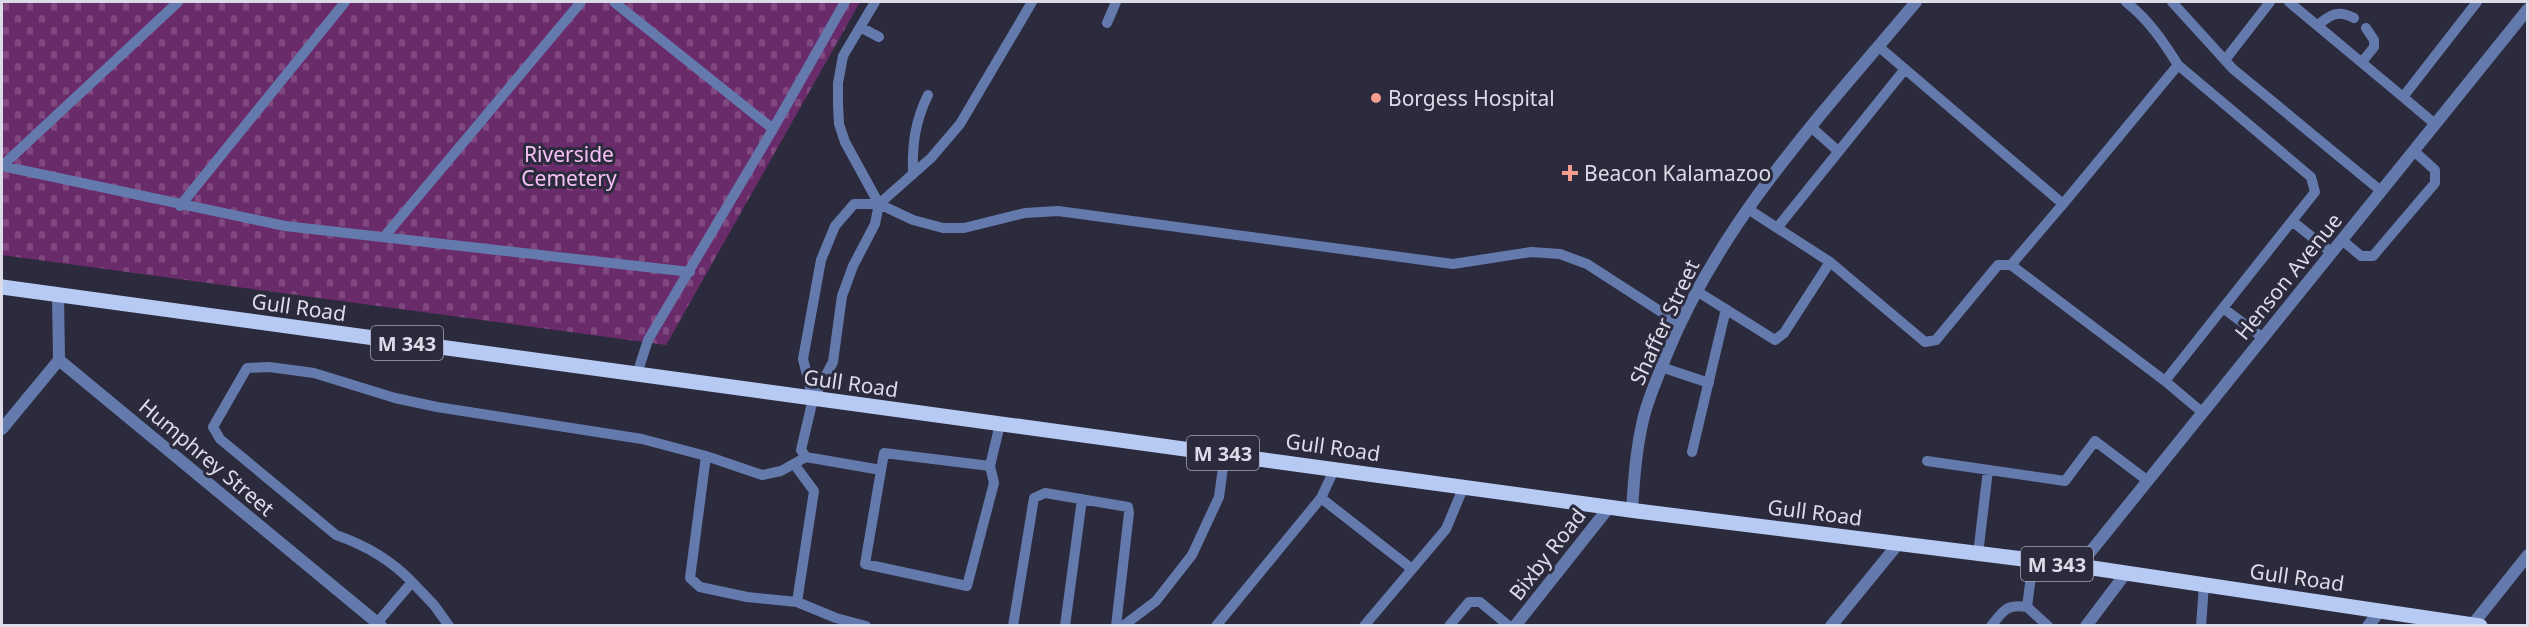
<svg xmlns="http://www.w3.org/2000/svg" width="2529" height="627" viewBox="0 0 2529 627" font-family="'Noto Sans',sans-serif">
  <style>
    .cemetery { fill: url(#cemetery-stones) }
    .lines { fill: none; stroke-linecap: round; stroke-linejoin: round }
    .service { stroke: #647aad; stroke-width: 10 }
    .minor { stroke: #647aad; stroke-width: 12 }
    .tertiary { stroke: #647aad; stroke-width: 12 }
    .primary { stroke: #b6caf4; stroke-width: 15 }
    .poi-dot { fill: #f59d8f; stroke: #2c2b3d; stroke-width: 2 }
    .labels { text-anchor: middle; dominant-baseline: central; stroke-width: 6; stroke-linejoin: round; paint-order: stroke }
    .shield { fill: #2c2b3d; stroke: #a7a7b5; stroke-width: 1.5 }
    .shield-label { font-size: 20px; font-weight: bold; fill: #dcdce8 }
    .poi-label { font-size: 21px; fill: #dcdce8; stroke: #2c2b3d; text-anchor: start }
    .park-label { font-size: 21px; fill: #f7c0f5; stroke: #2c2b3d }
    .street-label { font-size: 21px; fill: #dcdce8; stroke: #2c2b3d }
  </style>
  <defs>
    <pattern id="cemetery-stones" width="16" height="16" patternUnits="userSpaceOnUse" patternTransform="scale(1.5)"><rect width="16" height="16" fill="#6a2b6a"/><path d="M2 7V4a2 2 0 0 1 4 0v3zM10 15v-3a2 2 0 0 1 4 0v3z" fill="#7f497f"/></pattern>
  </defs>
  <rect width="100%" height="100%" fill="#2c2b3d"/>
  <path class="cemetery" d="M 2,2 L 860,2 L 666,345 L 2,255 Z"/>
  <g class="lines">
    <path class="service" d="M 614,2 L 773,129
      M 875,2 L 843,56 L 838,83 L 838,104 L 839,124 L 845,142 L 879,204 L 875,224 L 853,266 L 842,296 L 833,362 L 813,399 L 801,450 L 806,457 L 881,470
      M 2126,2 C 2148,19 2163,41 2178,65
      M 2172,2 L 2233,69 L 2381,191
      M 2289,2 L 2403,97
      M 1107,23 L 1116,2
      M 2318,25 C 2331,14 2338,10 2354,18
      M 860,27 L 879,37
      M 2225,60 L 2270,2
      M 2362,62 L 2374,47 L 2374,40 L 2366,28
      M 2435,124 L 2403,97 L 2477,2
      M 1811,127 L 1838,151
      M 2,166 L 285,226 L 690,272
      M 2,166 L 178,2
      M 913,174 C 912,145 915,121 928,95
      M 879,204 L 931,158 L 960,124 L 1032,2
      M 180,206 L 345,2
      M 1748,209 L 1830,262
      M 2292,221 L 2332,253
      M 1777,228 L 1905,69
      M 384,237 L 581,2
      M 2342,240 L 2361,256 L 2373,256 L 2435,183 L 2435,170 L 2414,151
      M 2011,265 L 2063,204
      M 1695,290 L 1775,340 L 1784,333 L 1830,262 L 1925,342 L 1936,340 L 1998,265 L 2011,265 L 2165,381 L 2315,192 L 2311,177 L 2178,65 L 2063,204 L 1878,46
      M 2223,308 L 2263,338
      M 1661,367 L 1709,383
      M 637,374 L 648,340 L 773,129 L 845,2
      M 2165,381 L 2203,413
      M 813,399 L 803,359 L 821,260 L 835,226 L 854,204 L 879,204 L 913,220 L 943,228 L 964,228 L 1025,213 L 1058,211 L 1453,264 L 1531,252 L 1560,254 L 1587,264 L 1680,324
      M 1692,452 L 1726,309
      M 706,456 L 690,578 L 700,587 L 747,597 L 797,602 L 836,618 L 866,626
      M 1927,461 L 2065,481 L 2095,441 L 2148,481
      M 794,464 L 814,491 L 797,602
      M 990,466 L 994,483 L 967,586 L 865,564 L 884,453 L 990,466 L 1000,424
      M 1321,498 L 1412,569
      M 1978,554 L 1988,470
      M 2033,561 L 2027,607 L 2048,626
      M 412,582 L 434,605 L 449,626
      M 377,623 L 412,582 C 392,561 365,545 336,535 L 220,439 L 213,427 L 247,368 L 269,367 L 314,373 L 395,398 L 437,407 L 642,439 L 706,456 L 762,475 L 781,471 L 806,457
      M 1013,626 L 1034,498 L 1045,493 L 1128,507 L 1129,513 L 1116,626
      M 1065,626 L 1082,499
      M 1123,626 L 1156,601 L 1192,555 L 1219,497 L 1225,453
      M 1216,626 L 1321,498 L 1335,468
      M 1364,626 L 1446,529 L 1464,486
      M 1449,626 L 1469,602 L 1480,602 L 1509,626
      M 1991,626 C 2004,610 2006,604 2027,607
      M 2201,626 L 2204,585"/>
    <path class="minor" d="M 2,429 L 59,360
      M 1632,510 C 1634,479 1636,450 1643,420 C 1648,398 1658,377 1666,356 C 1721,220 1823,113 1916,2
      M 2079,566 L 2528,9
      M 2473,624 L 2528,555
      M 1515,626 L 1610,506
      M 1831,626 L 1898,544
      M 2086,626 L 2126,573
      M 2368,626 L 2380,611"/>
    <path class="tertiary" d="M 58,295 L 59,360 L 381,626"/>
    <path class="primary" d="M 2,287 L 1637,511 L 2079,566 L 2480,626"/>
  </g>
  <g class="poi-dot">
    <circle cx="1376" cy="98" r="6"/>
    <path d="M1567 164h6v6h6v6h-6v6h-6v-6h-6v-6h6z"/>
  </g>
  <g class="labels">
    <g class="shield">
      <rect x="371" y="326" width="72" height="34" rx="4.5"/>
      <rect x="1187" y="436" width="72" height="34" rx="4.5"/>
      <rect x="2021" y="547" width="72" height="34" rx="4.5"/>
    </g>
    <g class="shield-label">
      <text x="407" y="343">M 343</text>
      <text x="1223" y="453">M 343</text>
      <text x="2057" y="564">M 343</text>
    </g>
    <g class="poi-label">
      <text x="1388" y="98">Borgess Hospital</text>
      <text x="1584" y="173">Beacon Kalamazoo</text>
    </g>
    <g class="park-label">
      <text x="569" y="154">Riverside<tspan x="569" dy="24">Cemetery</tspan></text>
    </g>
    <g class="street-label">
      <text transform="translate(2288 276) rotate(-51)">Henson Avenue</text>
      <text transform="translate(299 307) rotate(8)">Gull Road</text>
      <text transform="translate(1664 322) rotate(-65)">Shaffer Street</text>
      <text transform="translate(851 383) rotate(8)">Gull Road</text>
      <text transform="translate(1333 447) rotate(8)">Gull Road</text>
      <text transform="translate(207 457) rotate(40)">Humphrey Street</text>
      <text transform="translate(1815 512) rotate(7)">Gull Road</text>
      <text transform="translate(1547 554) rotate(-52)">Bixby Road</text>
      <text transform="translate(2297 577) rotate(8)">Gull Road</text>
    </g>
  </g>
  <rect width="2529" height="627" fill="none" stroke="#dcdce8" stroke-width="6"/>
</svg>
